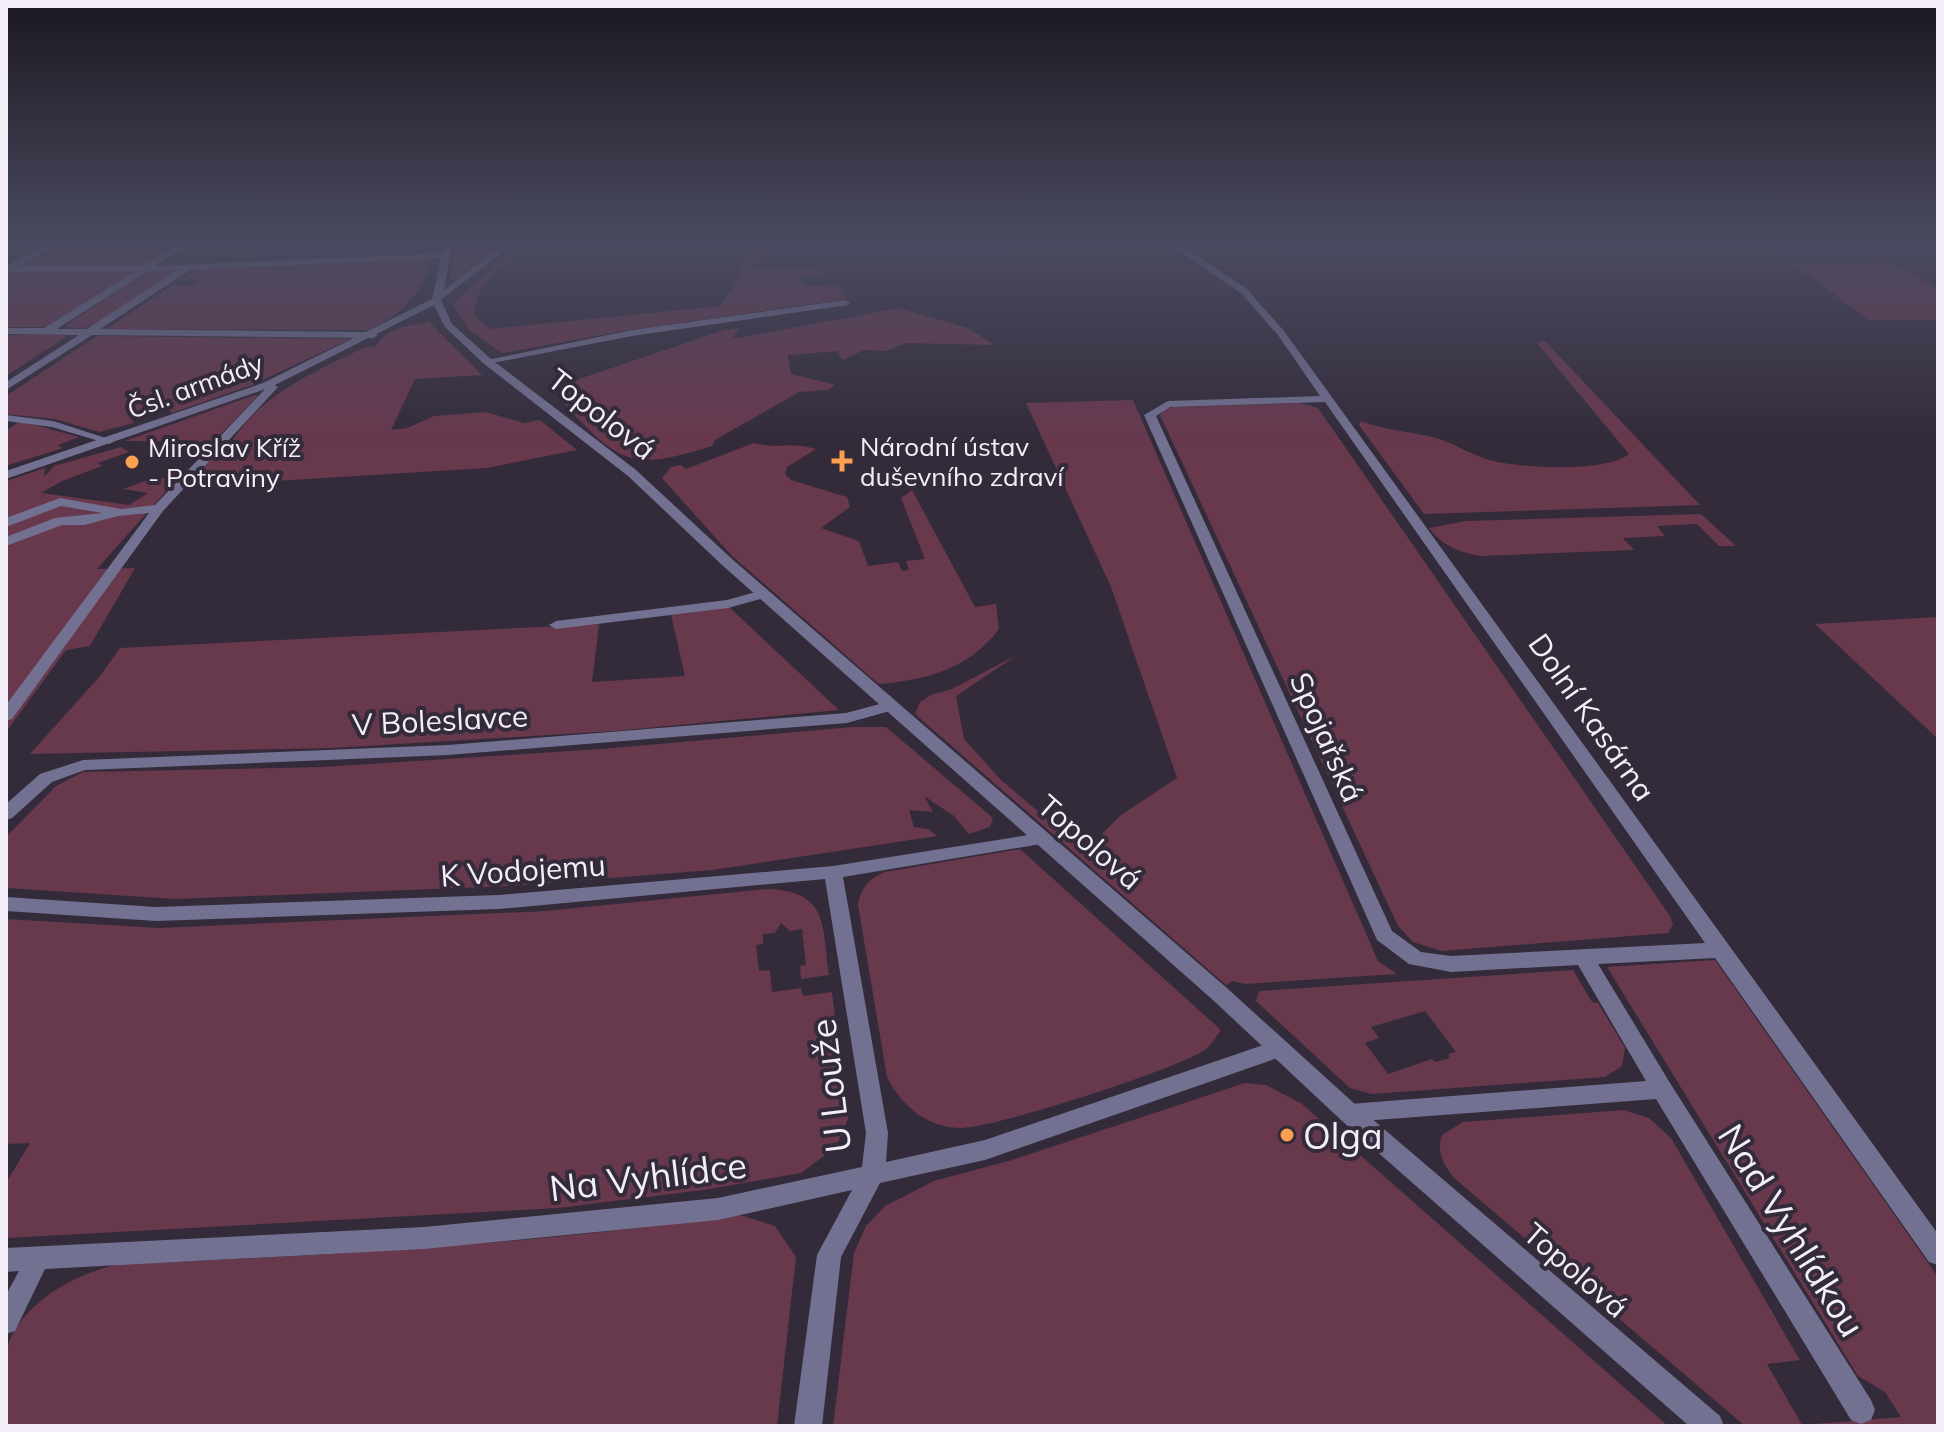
<svg xmlns="http://www.w3.org/2000/svg" width="1944" height="1432" viewBox="0 0 1944 1432" font-family="Mulish,sans-serif">
  <style>
    .green { fill: #68384d; fill-rule: evenodd }
    .lines { fill: none; stroke-linecap: round; stroke-linejoin: round }
    .minor { fill: #737192; fill-rule: evenodd }
    .tertiary { fill: #737192; fill-rule: evenodd }
    .poi-dot { fill: #fb9f50; stroke: #332b3a; stroke-width: 3 }
    .labels { text-anchor: middle; dominant-baseline: central; stroke-width: 8; stroke-linejoin: round; paint-order: stroke }
    .far-street-label { font-size: 26px; fill: #f3eef8; stroke: #332b3a }
    .far-poi-label { font-size: 26px; fill: #f3eef8; stroke: #332b3a; text-anchor: start }
    .street-label { font-size: 30px; fill: #f3eef8; stroke: #332b3a }
    .near-street-label { font-size: 36px; fill: #f3eef8; stroke: #332b3a }
    .near-poi-label { font-size: 36px; fill: #f3eef8; stroke: #332b3a; text-anchor: start }
  </style>
  <rect width="100%" height="100%" fill="#332b3a"/>
  <path class="green" d="M 62,242 L 179,242 L 142,268 L 17,266 Z
    M 455,242 L 503,242 L 456,280 L 449,280 Z
    M 521,242 L 534,242 C 508,263 473,280 475,316 L 491,329 L 720,306 L 733,288 L 753,242 L 777,242 L 760,261 L 746,267 C 772,269 807,263 830,276 L 798,277 L 806,287 L 838,284 L 847,299 L 622,331 L 502,353 L 469,330 L 453,304 Z
    M 431,258 C 425,293 399,316 368,330 L 107,329 L 172,285 L 193,285 L 198,281 L 180,280 L 197,269 Z
    M 1893,263 L 1938,289 L 1938,320 L 1869,320 L 1793,264 Z
    M 9,271 L 135,272 L 45,327 L 6,327 L 6,273 Z
    M 156,271 L 179,271 C 153,289 98,339 65,326 L 139,276 Z
    M 899,308 L 968,328 L 994,345 L 906,343 L 886,351 L 864,350 L 842,360 L 838,351 L 788,355 L 791,374 L 836,385 L 828,390 L 799,392 L 715,440 L 712,446 C 628,473 618,462 560,399 L 566,387 L 582,378 L 724,330 L 739,328 L 732,339 Z
    M 429,322 L 482,375 L 415,379 L 391,430 L 407,428 L 434,416 L 486,412 L 524,423 L 540,420 L 577,450 L 487,468 L 210,485 L 215,477 L 193,478 L 221,449 L 227,449 C 259,394 311,374 365,347 L 376,346 C 385,329 411,324 429,322 Z
    M 6,335 L 69,335 L 6,376 Z
    M 97,336 L 350,339 L 252,385 L 172,413 L 164,406 L 128,415 L 134,423 L 99,432 L 55,419 L 6,414 L 6,396 Z
    M 1545,341 L 1700,505 L 1424,514 L 1359,425 L 1360,421 C 1384,430 1408,431 1432,437 C 1453,442 1469,454 1489,460 C 1517,468 1606,473 1629,454 L 1536,342 Z
    M 255,395 L 258,396 L 213,442 L 125,441 Z
    M 1133,400 L 1378,961 L 1397,974 L 1245,984 L 1233,981 L 1226,985 L 915,714 L 920,702 L 931,695 L 952,689 L 1017,655 L 956,696 L 964,739 L 1001,780 L 1085,851 L 1121,815 L 1177,778 L 1111,587 L 1026,403 Z
    M 1300,403 L 1318,408 L 1670,916 L 1673,924 L 1668,933 L 1442,951 L 1413,942 L 1398,926 L 1160,415 L 1164,409 L 1174,407 Z
    M 20,421 L 79,437 L 58,445 L 63,448 L 6,466 L 6,431 Z
    M 754,443 C 775,449 795,442 816,449 L 787,467 L 785,474 L 791,480 L 847,497 L 850,507 L 821,528 L 859,541 L 868,566 L 898,562 L 902,571 L 909,570 L 906,561 L 925,559 L 901,498 L 912,490 L 975,607 L 996,604 L 999,629 C 969,669 926,680 879,684 L 866,673 L 731,555 L 662,478 L 671,467 L 680,465 L 686,469 Z
    M 121,447 L 129,452 L 98,463 L 102,466 L 62,481 L 41,493 L 129,505 L 148,493 L 123,489 L 156,477 L 176,480 L 97,569 L 135,568 L 90,646 L 66,650 L 6,732 L 6,481 L 45,468 L 44,477 L 54,466 Z
    M 1701,514 L 1736,546 L 1719,546 L 1697,524 L 1657,526 L 1665,536 L 1623,538 L 1634,550 L 1481,556 C 1458,552 1443,546 1429,528 L 1466,521 Z
    M 729,607 L 839,710 L 614,731 L 332,748 L 30,754 L 100,676 L 120,648 L 599,624 L 592,682 L 685,676 L 671,615 Z
    M 1938,617 L 1938,739 L 1815,624 Z
    M 852,727 L 886,727 L 993,818 L 990,827 L 969,834 L 954,816 L 924,796 L 933,812 L 909,810 L 914,827 L 928,829 L 937,836 L 712,870 L 511,886 L 175,899 L 6,888 L 6,837 L 56,786 L 83,772 L 322,767 L 602,749 Z
    M 1020,849 L 1221,1030 C 1216,1036 1212,1045 1206,1049 C 1179,1069 992,1129 959,1128 C 926,1127 901,1105 887,1077 L 858,905 C 861,888 868,879 885,872 Z
    M 767,889 C 829,891 822,925 829,975 L 801,979 L 800,966 L 806,965 L 802,929 L 790,931 L 781,923 L 775,933 L 763,934 L 763,944 L 756,945 L 759,971 L 770,970 L 772,992 L 801,988 L 803,996 L 832,992 L 848,1119 L 836,1147 L 801,1173 L 703,1190 L 558,1208 L 6,1238 L 6,1183 L 30,1143 L 6,1144 L 6,919 L 159,928 L 545,911 Z
    M 1715,960 L 1938,1277 L 1938,1426 L 1745,1426 L 1454,1178 C 1444,1165 1436,1152 1442,1135 L 1463,1122 L 1624,1110 L 1649,1118 L 1671,1138 L 1800,1360 L 1767,1364 L 1802,1425 L 1901,1417 L 1885,1392 L 1858,1376 L 1607,967 Z
    M 1573,970 L 1592,1002 L 1598,1003 L 1625,1048 L 1622,1066 L 1605,1077 L 1372,1094 L 1350,1088 L 1256,1001 L 1259,991 ZM 1425,1011 L 1456,1052 L 1448,1054 L 1450,1058 L 1435,1062 L 1432,1059 L 1388,1074 L 1365,1043 L 1379,1038 L 1371,1027 Z
    M 1245,1083 L 1266,1085 L 1302,1104 L 1668,1426 L 833,1426 L 854,1253 L 866,1226 L 885,1206 L 934,1181 L 1012,1160 Z
    M 740,1215 L 775,1226 L 796,1257 L 777,1426 L 6,1426 C 6,1403 1,1373 6,1351 C 20,1302 76,1273 121,1264 C 328,1256 534,1244 740,1215 Z"/>
  <g class="lines">
    <path class="minor" d="M 51,242 L 61,242 L 19,266 L 143,266 L 181,242 L 191,242 L 155,266 L 443,253 L 445,242 L 453,242 L 444,290 L 506,242 L 515,242 L 437,303 L 432,300 L 441,258 L 190,270 L 100,329 L 373,332 L 378,335 L 373,338 L 92,335 L 6,390 L 6,382 L 79,335 L 6,334 L 6,328 L 44,328 L 134,272 L 6,272 L 6,266 ZM 177,270 L 87,329 L 57,329 L 146,272 Z
      M 1166,242 L 1176,242 L 1247,289 L 1284,331 L 1938,1234 L 1938,1265 L 1929,1262 L 1715,958 L 1598,964 L 1670,1083 L 1871,1400 L 1875,1410 L 1871,1420 L 1861,1424 L 1851,1420 L 1656,1099 L 1349,1122 L 1341,1120 L 1338,1113 L 1341,1106 L 1349,1104 L 1646,1081 L 1578,965 L 1451,972 L 1409,964 L 1377,940 L 1144,415 L 1168,401 L 1320,396 L 1278,335 L 1241,293 ZM 1325,402 L 1705,943 L 1451,956 L 1421,952 L 1392,931 L 1156,416 L 1170,407 Z
      M 845,300 L 850,303 L 848,305 L 632,336 L 487,364 L 482,361 L 632,330 Z
      M 263,383 L 271,383 L 278,387 L 163,511 L 12,719 L 6,721 L 6,705 L 149,513 L 118,516 L 84,525 L 62,525 L 6,546 L 6,537 L 55,518 L 102,513 L 61,506 L 6,527 L 6,518 L 60,498 L 121,509 L 155,505 L 266,388 L 262,385 Z
      M 6,415 L 53,421 L 115,441 L 109,444 L 52,427 L 6,421 Z
      M 763,590 L 770,594 L 768,597 L 728,608 L 556,629 L 549,625 L 556,621 L 727,600 Z
      M 891,701 L 899,706 L 897,709 L 847,723 L 448,755 L 85,770 L 52,782 L 12,818 L 6,820 L 6,804 L 40,774 L 83,760 L 448,745 L 846,713 Z
      M 1041,833 L 1047,835 L 1050,839 L 1047,843 L 843,877 L 888,1133 L 886,1162 L 985,1140 L 1278,1040 L 1286,1043 L 1289,1049 L 1286,1055 L 985,1160 L 880,1183 L 841,1257 L 822,1426 L 794,1426 L 817,1255 L 852,1190 L 718,1220 L 424,1249 L 45,1269 L 15,1331 L 6,1334 L 6,1295 L 19,1271 L 6,1272 L 6,1248 L 424,1227 L 718,1198 L 862,1167 L 866,1133 L 825,879 L 499,909 L 156,921 L 6,911 L 6,897 L 156,907 L 499,895 L 833,866 Z"/>
    <path class="tertiary" d="M 434,298 L 440,298 L 452,324 L 491,359 L 636,470 L 732,559 L 1228,989 L 1357,1106 L 1720,1416 L 1724,1426 L 1689,1426 L 1341,1120 L 1214,1001 L 722,565 L 628,476 L 483,363 L 445,327 L 434,305 L 271,387 L 6,479 L 6,471 L 263,383 Z"/>
  </g>
  <linearGradient id="sky" x2="0" y2="1"><stop stop-color="#1c1820"/><stop offset="0.55" stop-color="#4a4a60"/><stop offset="1" stop-color="#4a4a60" stop-opacity="0"/></linearGradient>
  <rect width="1944" height="442" fill="url(#sky)"/>
  <g class="poi-dot">
    <path d="M838 449h8v8h8v8h-8v8h-8v-8h-8v-8h8z"/>
    <circle cx="132" cy="462" r="8"/>
    <circle cx="1287" cy="1135" r="8"/>
  </g>
  <g class="labels">
    <g class="far-street-label">
      <text transform="translate(195 386) rotate(-20)">Čsl. armády</text>
    </g>
    <g class="far-poi-label">
      <text x="860" y="446">Národní ústav<tspan x="860" dy="30">duševního zdraví</tspan></text>
      <text x="148" y="447">Miroslav Kříž<tspan x="148" dy="30">- Potraviny</tspan></text>
    </g>
    <g class="street-label">
      <text transform="translate(602 414) rotate(38)">Topolová</text>
      <text transform="translate(1592 717) rotate(55)">Dolní Kasárna</text>
      <text transform="translate(440 720) rotate(-3)">V Boleslavce</text>
      <text transform="translate(1327 737) rotate(66)">Spojařská</text>
      <text transform="translate(1090 842) rotate(41)">Topolová</text>
      <text transform="translate(523 870) rotate(-4)">K Vodojemu</text>
      <text transform="translate(1576 1270) rotate(41)">Topolová</text>
    </g>
    <g class="near-street-label">
      <text transform="translate(830 1086) rotate(-97)">U Louže</text>
      <text transform="translate(648 1176) rotate(-7)">Na Vyhlídce</text>
      <text transform="translate(1792 1230) rotate(58)">Nad Vyhlídkou</text>
    </g>
    <g class="near-poi-label">
      <text x="1303" y="1135">Olga</text>
    </g>
  </g>
  <rect width="1944" height="1432" fill="none" stroke="#f3eef8" stroke-width="16"/>
</svg>
